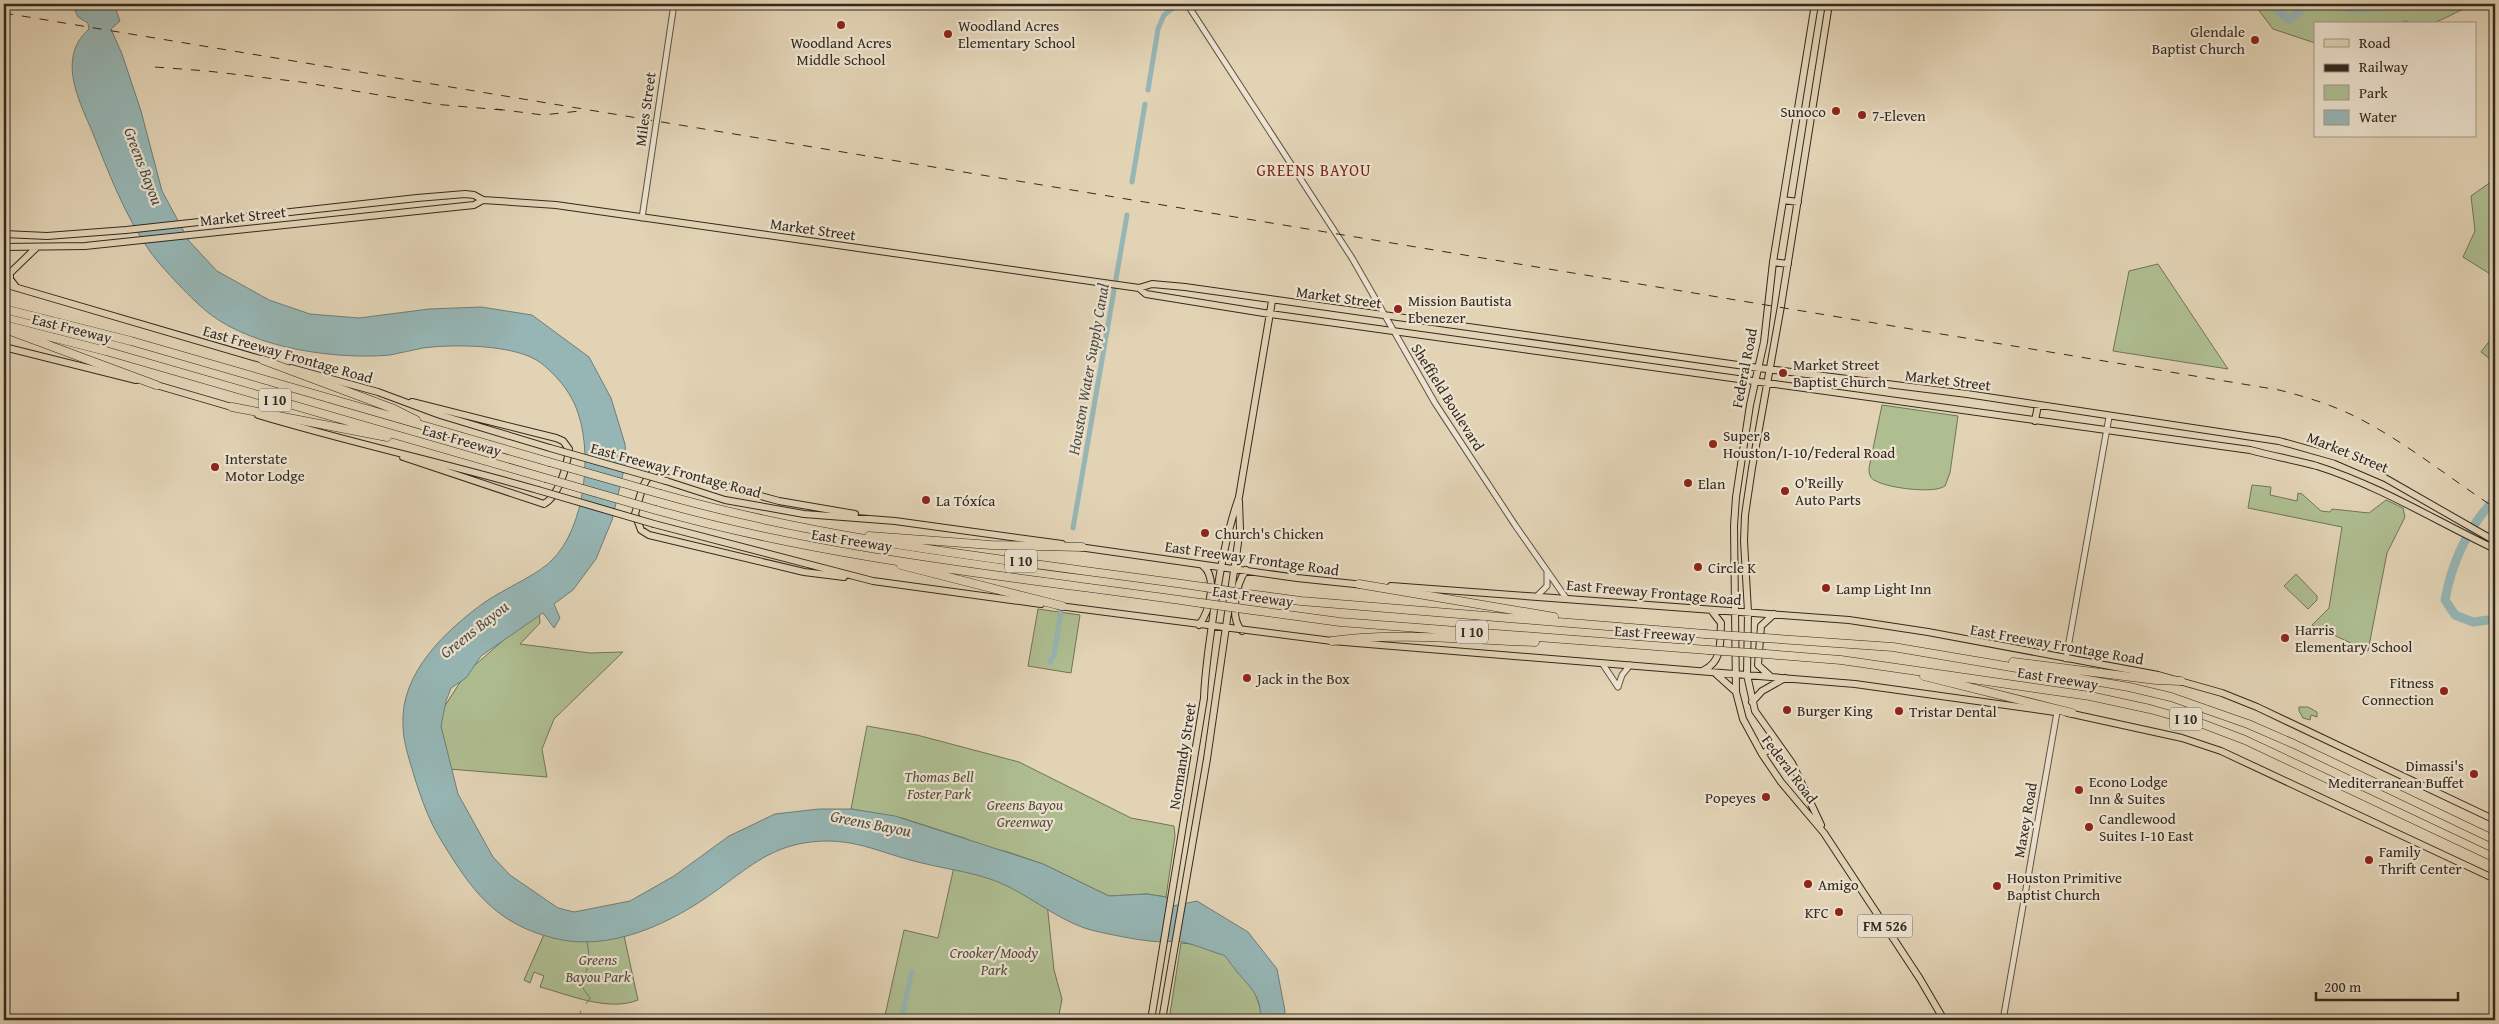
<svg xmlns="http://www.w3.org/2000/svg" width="2499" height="1024" viewBox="0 0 2499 1024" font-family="'Gentium Book Plus',serif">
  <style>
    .green { fill: #aebe91; stroke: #707458 }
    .water { fill: #96b6b5; stroke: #6e7e79 }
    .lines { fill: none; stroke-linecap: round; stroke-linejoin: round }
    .stream { stroke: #6e7e79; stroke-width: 1 }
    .canal { stroke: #96b6b5; stroke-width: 5 }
    .river { stroke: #96b6b5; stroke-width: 9 }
    .minor-casing { stroke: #5e5444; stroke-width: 7 }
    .major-casing { stroke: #32291f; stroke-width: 8 }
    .highway-casing { stroke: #32291f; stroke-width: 9 }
    .minor { stroke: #ece2cf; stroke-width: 5 }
    .major { stroke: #e2d3b5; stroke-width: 6 }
    .highway { stroke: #e2d3b5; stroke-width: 8 }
    .rail { stroke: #32291f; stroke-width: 1; stroke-dasharray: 9 9; stroke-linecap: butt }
    .major-bridge-casing { stroke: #32291f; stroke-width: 8; stroke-linecap: butt }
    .highway-bridge-casing { stroke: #32291f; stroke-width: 9; stroke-linecap: butt }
    .major-bridge { stroke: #e2d3b5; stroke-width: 6 }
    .highway-bridge { stroke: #e2d3b5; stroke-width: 8 }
    .poi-dot { fill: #8f2418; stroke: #ece2cf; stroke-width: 2 }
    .labels { text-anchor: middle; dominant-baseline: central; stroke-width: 4.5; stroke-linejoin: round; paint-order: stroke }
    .shield { fill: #ece2cf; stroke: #6a6054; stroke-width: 1 }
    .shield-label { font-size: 14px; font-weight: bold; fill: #32291f }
    .poi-label { font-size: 15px; fill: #32291f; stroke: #ece2cf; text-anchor: start }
    .street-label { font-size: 15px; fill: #32291f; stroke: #ece2cf }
    .park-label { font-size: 15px; font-style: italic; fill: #514e3c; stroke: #ece2cf }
    .water-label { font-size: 16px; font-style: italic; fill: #4b4c44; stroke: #ece2cf }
    .neighbourhood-label { font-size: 16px; letter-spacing: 1px; fill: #7a1f14; stroke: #ece2cf }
  </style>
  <rect width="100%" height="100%" fill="#e2d3b5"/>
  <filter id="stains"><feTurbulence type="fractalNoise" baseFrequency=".004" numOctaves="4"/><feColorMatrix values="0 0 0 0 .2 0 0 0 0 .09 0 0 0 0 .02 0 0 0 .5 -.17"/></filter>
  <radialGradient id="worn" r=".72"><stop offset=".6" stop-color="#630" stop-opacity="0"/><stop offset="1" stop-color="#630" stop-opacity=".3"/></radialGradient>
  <path class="green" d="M 2254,4 L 2495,4 C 2488,5 2479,4 2472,6 C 2446,14 2435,31 2405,21 L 2398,24 L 2315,24 L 2315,43 L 2273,29 Z
    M 2495,179 L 2495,277 L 2463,257 L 2475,231 L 2471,196 Z
    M 2158,264 L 2228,369 L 2113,351 L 2129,271 Z
    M 2495,334 L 2495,363 L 2481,352 Z
    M 1882,405 L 1958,416 L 1950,473 L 1945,486 C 1934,494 1888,488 1876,481 C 1870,479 1869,474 1869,468 Z
    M 2252,485 L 2271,487 L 2270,495 L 2297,501 L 2298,493 L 2302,494 L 2321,511 L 2330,512 L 2332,509 L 2369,513 L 2386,500 L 2403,508 L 2405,517 L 2387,553 L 2368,651 L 2312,625 L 2329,608 L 2342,527 L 2248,508 Z
    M 2296,574 L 2317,596 L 2317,600 L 2308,609 L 2284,586 Z
    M 539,609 L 540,623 L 520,644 L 590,653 L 623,652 L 554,719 L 542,749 L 547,777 L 449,769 L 439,715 L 466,673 Z
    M 1038,609 L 1080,615 L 1071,673 L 1028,666 Z
    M 2299,707 L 2308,707 L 2317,712 L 2317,717 L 2311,715 L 2310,720 L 2303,718 L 2299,711 Z
    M 867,726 L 917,735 L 1019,762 L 1131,818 L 1174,826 L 1175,836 L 1166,897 L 1147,894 L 1109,896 L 1043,864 L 1008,852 L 982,846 L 964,838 L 902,818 L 851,809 Z
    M 954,867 L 993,877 L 1047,903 L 1054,970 L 1062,999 L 1058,1020 L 884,1020 L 904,930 L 938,938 Z
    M 546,930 L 623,931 L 638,1000 C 608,1012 570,995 540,987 L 544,976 L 534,972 L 530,983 L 524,980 Z
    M 1181,943 L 1211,946 L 1245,965 L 1262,1013 L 1258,1020 L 1169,1020 Z"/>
  <path class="water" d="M 72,4 L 114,4 L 120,21 L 111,29 L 122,54 L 141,111 L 162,191 L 189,241 L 217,271 L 269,300 L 310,314 L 359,318 L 429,309 L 481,307 L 532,315 L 589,357 L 611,398 L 625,444 L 626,461 L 612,520 L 596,559 L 573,590 L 554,604 L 560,618 L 554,628 L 543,613 L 481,656 L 466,678 L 451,688 L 446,701 L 441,726 L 458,794 L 493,857 L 510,875 L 558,908 L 574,912 L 630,901 L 674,876 L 729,836 L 775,814 L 819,809 L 851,809 L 895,816 L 1043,864 L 1109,896 L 1147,894 L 1166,897 L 1173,906 L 1197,901 L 1248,932 L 1277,969 L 1285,1011 L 1284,1020 L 1260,1020 C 1262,998 1252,989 1238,973 C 1237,972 1226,957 1225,956 C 1222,954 1218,954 1214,952 C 1204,949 1193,944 1183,942 C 1172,940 1160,943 1149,941 C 1132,939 1113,935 1095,931 C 1064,924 1036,900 1007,886 C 981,873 950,870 922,863 C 878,853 852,835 804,843 C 768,849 745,870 717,890 C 672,923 610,953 553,938 C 494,923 471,889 441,840 C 429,821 422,800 415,779 C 410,761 403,743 403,725 C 400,673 446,630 485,602 C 504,589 537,575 551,561 C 586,528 594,448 575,405 C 568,389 555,374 541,363 C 516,344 453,344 423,348 C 412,350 401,353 390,355 C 336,360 254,348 210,314 C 196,304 159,265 149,250 C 124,214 108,171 92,131 C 78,99 57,57 89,29 L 88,23 L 78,17 Z"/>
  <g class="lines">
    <path class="stream" d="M 586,1004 L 590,998 C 577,981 582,984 588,966 C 590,958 588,949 587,941
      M 577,1020 L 581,1011"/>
    <path class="canal" d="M 1148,90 L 1158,29 L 1164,15 L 1178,4
      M 1132,182 L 1145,104
      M 1073,528 L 1127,215
      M 1050,662 L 1054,655 L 1061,611
      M 901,1020 L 912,972"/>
    <path class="river" d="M 2274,4 L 2277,10 L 2290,20 L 2301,10 L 2304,4
      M 2337,4 C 2362,14 2372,5 2396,5 C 2408,4 2419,7 2432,4
      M 2495,499 C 2468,527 2452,562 2445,600 L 2455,615 L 2473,622 L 2495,619"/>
    <defs>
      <path id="minor" d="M 1187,4 L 1352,258 L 1435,403 L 1515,525 L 1566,598
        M 642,218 L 674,4
        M 1537,596 L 1547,586 L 1547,573
        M 2066,659 L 2109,417
        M 1602,663 L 1618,687
        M 1618,687 L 1622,675 L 1630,665
        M 2003,1020 L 2057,712"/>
      <path id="major" d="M 1815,4 L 1773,262 L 1764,342 L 1750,405 L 1736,497 L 1734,526 L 1736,692 L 1743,719 L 1762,754 L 1781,782 L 1824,833 L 1920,979 L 1944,1020
        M 1783,200 L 1798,202
        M 4,234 L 47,236 L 126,230 L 417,198 L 465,194 L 474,195 L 483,200 L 556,205 L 1139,288 L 1152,284 L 1185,287 L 1759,368 L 1967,394 L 2279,441 L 2336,457 L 2385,478 L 2495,541
        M 4,247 L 85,246 L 474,205 L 483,200
        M 1773,262 L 1788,264
        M 4,284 L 267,361
        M 16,287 L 10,279 L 10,273 L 36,248
        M 1139,288 L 1146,294 L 1270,314 L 2250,450 C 2272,456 2295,460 2317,466 C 2380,486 2436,521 2495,549
        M 4,347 L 136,380
        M 291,368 L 378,392 L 440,415 L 550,448
        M 153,384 L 235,408
        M 258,415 C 351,443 445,463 538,490
        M 2035,421 L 2038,405
        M 403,457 L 544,504 C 559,496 567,466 569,449 L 563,441 L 556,438 L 412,402
        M 666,481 L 725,500 L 804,514 L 895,521 L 1062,544
        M 654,524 L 873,581 L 1041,604
        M 1079,547 L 1297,578 L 1364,585
        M 844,577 L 804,572 L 649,535 L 641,530 L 635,514 C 640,498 643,471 662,469 L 779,501 L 855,514
        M 1391,586 L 1849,620 L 1928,632 L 2158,675 L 2222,693 L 2257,707 L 2495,820
        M 1059,606 L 1332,641 L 1855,684 L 2055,712
        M 1199,625 C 1210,611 1218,576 1202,565
        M 1242,631 C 1229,618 1236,584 1246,570
        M 1704,670 C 1723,661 1720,641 1721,623 L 1711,610
        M 1715,673 L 1735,691
        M 1770,676 L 1758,665 L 1761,626 L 1774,614
        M 1752,702 L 1762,691 L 1785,678
        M 2068,713 L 2182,738 L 2221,751 L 2495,879
        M 1762,754 L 1778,744
        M 1821,825 L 1792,763 L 1755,711 L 1747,675 L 1748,612 L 1744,541 L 1745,515 L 1752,468 L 1781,306 L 1829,4
        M 1151,1020 L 1204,698 C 1205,668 1210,640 1214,610 C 1220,572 1226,534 1239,497 L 1272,301
        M 1162,1020 L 1207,759 L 1240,529 L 1239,501"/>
      <path id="highway" d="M 4,309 L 131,341 L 549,462
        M 4,325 L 106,351 L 545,478
        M 13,332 L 156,385
        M 263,360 L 394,409 L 416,420
        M 232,407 L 387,437
        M 661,494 C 838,544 1022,561 1204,587
        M 656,510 C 833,560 1018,577 1201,603
        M 869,536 L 991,545 L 1082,547
        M 901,565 L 1062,606
        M 1359,584 L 1554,617
        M 1241,593 L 1301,601 L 1705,634
        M 1237,608 L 1340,622 L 1708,650
        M 1765,638 L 1893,647 L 2129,687 L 2171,697 L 2248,724 L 2294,744 L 2495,840
        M 1332,641 C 1394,632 1471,640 1535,642
        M 1766,654 L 1841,660 L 2090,696 L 2150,709 L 2203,724 L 2245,740 L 2495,858
        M 2013,662 L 2156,680 L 2181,681
        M 1924,676 L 2072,713"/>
    </defs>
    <use href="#minor" class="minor-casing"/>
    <use href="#major" class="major-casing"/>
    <use href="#highway" class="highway-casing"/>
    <use href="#minor" class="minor"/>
    <use href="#major" class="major"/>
    <use href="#highway" class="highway"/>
    <path class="rail" d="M 4,13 L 2279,390 C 2307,397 2336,406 2362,420 C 2409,445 2451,479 2495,508
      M 155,67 L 207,71 L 301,82 L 433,104 L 502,110
      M 496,109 L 543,115 L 580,111"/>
    <defs>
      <path id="major-bridge" d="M 550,448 L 666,481
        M 538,490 L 654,524"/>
      <path id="highway-bridge" d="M 549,462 L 661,494
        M 545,478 L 656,510
        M 1204,587 L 1241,593
        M 1201,603 L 1237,608
        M 1705,634 L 1765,638
        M 1708,650 L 1766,654"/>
    </defs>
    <use href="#major-bridge" class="major-bridge-casing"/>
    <use href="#highway-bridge" class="highway-bridge-casing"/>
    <use href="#major-bridge" class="major-bridge"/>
    <use href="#highway-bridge" class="highway-bridge"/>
  </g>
  <g class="poi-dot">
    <circle cx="841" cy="25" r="5"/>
    <circle cx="948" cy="34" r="5"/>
    <circle cx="2255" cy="40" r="5"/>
    <circle cx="1836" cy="111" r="5"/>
    <circle cx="1862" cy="115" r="5"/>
    <circle cx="1398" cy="309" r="5"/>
    <circle cx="1783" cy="373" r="5"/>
    <circle cx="1713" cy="444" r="5"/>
    <circle cx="215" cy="467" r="5"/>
    <circle cx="1688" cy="483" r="5"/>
    <circle cx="1785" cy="491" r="5"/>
    <circle cx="926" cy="500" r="5"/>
    <circle cx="1205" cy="533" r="5"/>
    <circle cx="1698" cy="567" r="5"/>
    <circle cx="1826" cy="588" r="5"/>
    <circle cx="2285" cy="638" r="5"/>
    <circle cx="1247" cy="678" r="5"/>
    <circle cx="2444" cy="691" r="5"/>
    <circle cx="1787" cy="710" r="5"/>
    <circle cx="1899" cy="711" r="5"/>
    <circle cx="2474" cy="774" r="5"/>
    <circle cx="2079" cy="790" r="5"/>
    <circle cx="1766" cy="797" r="5"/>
    <circle cx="2089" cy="827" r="5"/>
    <circle cx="2369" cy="860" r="5"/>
    <circle cx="1808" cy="884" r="5"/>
    <circle cx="1997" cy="886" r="5"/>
    <circle cx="1839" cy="912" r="5"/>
  </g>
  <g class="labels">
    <g class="shield">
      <rect x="259" y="388.5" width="32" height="23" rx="4"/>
      <rect x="1005" y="549.5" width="32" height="23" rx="4"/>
      <rect x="1456" y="620.5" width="32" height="23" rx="4"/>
      <rect x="2170" y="707.5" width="32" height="23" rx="4"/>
      <rect x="1857.5" y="914.5" width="55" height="23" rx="4"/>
    </g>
    <g class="shield-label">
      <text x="275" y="400">I 10</text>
      <text x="1021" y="561">I 10</text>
      <text x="1472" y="632">I 10</text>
      <text x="2186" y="719">I 10</text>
      <text x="1885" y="926">FM 526</text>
    </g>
    <g class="poi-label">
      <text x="958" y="25">Woodland Acres<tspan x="958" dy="17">Elementary School</tspan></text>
      <text x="2245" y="31" text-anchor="end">Glendale<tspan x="2245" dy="17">Baptist Church</tspan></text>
      <text x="841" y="42" text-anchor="middle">Woodland Acres<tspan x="841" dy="17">Middle School</tspan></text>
      <text x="1826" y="111" text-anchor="end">Sunoco</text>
      <text x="1872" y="115">7-Eleven</text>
      <text x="1408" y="300">Mission Bautista<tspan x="1408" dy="17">Ebenezer</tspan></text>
      <text x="1793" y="364">Market Street<tspan x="1793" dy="17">Baptist Church</tspan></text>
      <text x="1723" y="435">Super 8<tspan x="1723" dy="17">Houston/I-10/Federal Road</tspan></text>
      <text x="225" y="458">Interstate<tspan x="225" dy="17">Motor Lodge</tspan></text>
      <text x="1795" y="482">O'Reilly<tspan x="1795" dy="17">Auto Parts</tspan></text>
      <text x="1698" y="483">Elan</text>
      <text x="936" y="500">La Tóxíca</text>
      <text x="1215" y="533">Church's Chicken</text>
      <text x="1708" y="567">Circle K</text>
      <text x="1836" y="588">Lamp Light Inn</text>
      <text x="2295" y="629">Harris<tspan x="2295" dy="17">Elementary School</tspan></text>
      <text x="1257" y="678">Jack in the Box</text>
      <text x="2434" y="682" text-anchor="end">Fitness<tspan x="2434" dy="17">Connection</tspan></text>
      <text x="1797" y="710">Burger King</text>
      <text x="1909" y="711">Tristar Dental</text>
      <text x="2464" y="765" text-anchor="end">Dimassi's<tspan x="2464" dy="17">Mediterranean Buffet</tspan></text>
      <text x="2089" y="781">Econo Lodge<tspan x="2089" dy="17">Inn &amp; Suites</tspan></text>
      <text x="1756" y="797" text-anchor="end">Popeyes</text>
      <text x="2099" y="818">Candlewood<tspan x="2099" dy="17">Suites I-10 East</tspan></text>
      <text x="2379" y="851">Family<tspan x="2379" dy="17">Thrift Center</tspan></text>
      <text x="2007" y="877">Houston Primitive<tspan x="2007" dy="17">Baptist Church</tspan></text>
      <text x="1818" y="884">Amigo</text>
      <text x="1829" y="912" text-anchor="end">KFC</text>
    </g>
    <g class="street-label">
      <text transform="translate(645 109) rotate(-82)">Miles Street</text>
      <text transform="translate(243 216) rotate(-6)">Market Street</text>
      <text transform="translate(813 229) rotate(8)">Market Street</text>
      <text transform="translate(1339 297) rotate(8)">Market Street</text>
      <text transform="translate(72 328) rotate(14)">East Freeway</text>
      <text transform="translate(288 354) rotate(16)">East Freeway Frontage Road</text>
      <text transform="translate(1744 368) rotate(-79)">Federal Road</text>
      <text transform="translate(1948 380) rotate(7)">Market Street</text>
      <text transform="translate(1448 397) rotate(58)">Sheffield Boulevard</text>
      <text transform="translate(462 440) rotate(16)">East Freeway</text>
      <text transform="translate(2348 452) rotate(22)">Market Street</text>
      <text transform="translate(676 470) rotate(15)">East Freeway Frontage Road</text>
      <text transform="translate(852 540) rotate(9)">East Freeway</text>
      <text transform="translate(1252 558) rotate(8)">East Freeway Frontage Road</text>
      <text transform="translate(1654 592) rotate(5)">East Freeway Frontage Road</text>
      <text transform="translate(1253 596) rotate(8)">East Freeway</text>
      <text transform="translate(1655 633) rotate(4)">East Freeway</text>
      <text transform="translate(2057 644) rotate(10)">East Freeway Frontage Road</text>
      <text transform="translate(2058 678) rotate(9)">East Freeway</text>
      <text transform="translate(1182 756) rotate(-81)">Normandy Street</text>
      <text transform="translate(1790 769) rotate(53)">Federal Road</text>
      <text transform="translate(2025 820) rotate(-80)">Maxey Road</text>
    </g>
    <g class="park-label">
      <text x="939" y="776">Thomas Bell<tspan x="939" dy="17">Foster Park</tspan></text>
      <text x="1025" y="804">Greens Bayou<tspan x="1025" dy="17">Greenway</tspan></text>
      <text x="994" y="952">Crooker/Moody<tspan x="994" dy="17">Park</tspan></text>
      <text x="598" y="959">Greens<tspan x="598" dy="17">Bayou Park</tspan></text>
    </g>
    <g class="water-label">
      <text transform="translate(144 166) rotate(69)">Greens Bayou</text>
      <text transform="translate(1088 369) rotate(-80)">Houston Water Supply Canal</text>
      <text transform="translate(474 629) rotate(-38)">Greens Bayou</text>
      <text transform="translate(871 823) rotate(11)">Greens Bayou</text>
    </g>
    <g class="neighbourhood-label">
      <text x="1314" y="170">GREENS BAYOU</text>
    </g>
  </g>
  <rect width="2499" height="1024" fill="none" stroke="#e2d3b5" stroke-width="20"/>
  <rect x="5" y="5" width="2489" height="1014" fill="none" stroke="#32291f" stroke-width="2.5"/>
  <rect x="10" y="10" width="2479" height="1004" fill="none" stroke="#32291f"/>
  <rect x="2314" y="22" width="162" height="115" fill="#ece2cf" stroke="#a29889"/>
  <rect x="2324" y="39" width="25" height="8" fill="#e2d3b5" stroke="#a29889"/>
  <text x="2359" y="48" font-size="15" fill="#32291f">Road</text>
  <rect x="2324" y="64" width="25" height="8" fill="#32291f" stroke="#a29889"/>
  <text x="2359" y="72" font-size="15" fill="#32291f">Railway</text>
  <rect x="2324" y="85" width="25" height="15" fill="#aebe91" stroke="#a29889"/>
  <text x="2359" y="98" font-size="15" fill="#32291f">Park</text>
  <rect x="2324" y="110" width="25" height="15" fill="#96b6b5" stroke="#a29889"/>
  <text x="2359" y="122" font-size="15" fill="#32291f">Water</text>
  <path d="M2316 992v8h142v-8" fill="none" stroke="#32291f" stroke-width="2.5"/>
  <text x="2324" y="992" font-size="15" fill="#32291f" stroke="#ece2cf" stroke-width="4" paint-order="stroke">200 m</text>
  <rect width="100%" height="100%" filter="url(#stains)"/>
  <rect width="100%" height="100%" fill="url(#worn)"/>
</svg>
